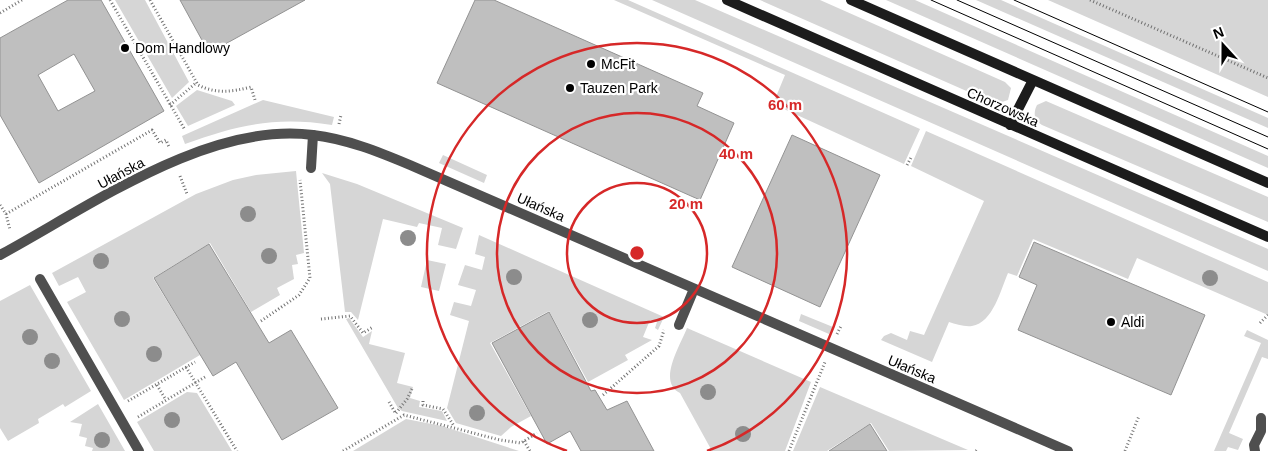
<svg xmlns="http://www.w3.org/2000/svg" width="1268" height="451" viewBox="0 0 1268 451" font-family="Helvetica,sans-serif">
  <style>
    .green { fill: #d6d6d6 }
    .building { fill: #bfbfbf; stroke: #939393; fill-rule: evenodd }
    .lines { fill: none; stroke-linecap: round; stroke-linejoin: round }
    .path { stroke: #717171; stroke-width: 3; stroke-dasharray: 1 2.5; stroke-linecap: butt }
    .service { stroke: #4f4f4f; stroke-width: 10 }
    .pedestrian { stroke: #4f4f4f; stroke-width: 10 }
    .minor { stroke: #4f4f4f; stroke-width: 10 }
    .secondary { stroke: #1c1c1c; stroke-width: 10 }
    .tram { stroke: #000; stroke-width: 1 }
    .tree { fill: #8c8c8c }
    .ring { fill: none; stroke: #d62828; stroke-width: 2.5 }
    .poi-dot { fill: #000; stroke: #fff; stroke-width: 2 }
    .labels { text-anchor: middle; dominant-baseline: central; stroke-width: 4.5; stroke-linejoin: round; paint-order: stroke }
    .poi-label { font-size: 14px; fill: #000; stroke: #fff; text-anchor: start }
    .street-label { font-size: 14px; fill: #000; stroke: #fff }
    .centre { fill: #d62828; stroke: #fff; stroke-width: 2.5 }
    .ring-label { font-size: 15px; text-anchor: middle; font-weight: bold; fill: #d62828; stroke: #fff; stroke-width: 4.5; stroke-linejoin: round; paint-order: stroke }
  </style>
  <rect width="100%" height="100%" fill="#fff"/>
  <path class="green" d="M 115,0 L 145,0 L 189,82 L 172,98 Z
    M 614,0 L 628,0 L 920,129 L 904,164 L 773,104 L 785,75 Z
    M 652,0 L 695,0 L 1268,249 L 1268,271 Z
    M 760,0 L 820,0 L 1005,82 L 1011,88 L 1008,100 L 996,104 Z
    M 886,0 L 915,0 L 1268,156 L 1268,168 Z
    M 976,0 L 1001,0 L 1268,118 L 1268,128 Z
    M 1048,0 L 1268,0 L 1268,97 Z
    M 197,90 L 232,101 L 235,105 L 188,126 L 176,106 Z
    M 263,100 L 334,117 L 332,125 C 276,116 237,125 185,144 L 182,136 Z
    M 1046,101 L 1268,197 L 1268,222 L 1042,125 C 1034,120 1033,113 1037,105 Z
    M 926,131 L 1268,282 L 1268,315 L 1137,258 L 1128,279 L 1033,239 L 1017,276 L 1008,273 C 1001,289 993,323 972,326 C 964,327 956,324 949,322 L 932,362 L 881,340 L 884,336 L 891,333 L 907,340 L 910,331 L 924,335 L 984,201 L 911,166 Z
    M 443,155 L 487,175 L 484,183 L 439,163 Z
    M 296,171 L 304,253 L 296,255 L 298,264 L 292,265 L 294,279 L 277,288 L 280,295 L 251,312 L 210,243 L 153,278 L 200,355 L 124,400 L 67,302 L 86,292 L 78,277 L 59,286 L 52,273 L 196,194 L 233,180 L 256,175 Z
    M 322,173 L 357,184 L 463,228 L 456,249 L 438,245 L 442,228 L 419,223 L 417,227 L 383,219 L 358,320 L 351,312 L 345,312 L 330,184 Z
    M 479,235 L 664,317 L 658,330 L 655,328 L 657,322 L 650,320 L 643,337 L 652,340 L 625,355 L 628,360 L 588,382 L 549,311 L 490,343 L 531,416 L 511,427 L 501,436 L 456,423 L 447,408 L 469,321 L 450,315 L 454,302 L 471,306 L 476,290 L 458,285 L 465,265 L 482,270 L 485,257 L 475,254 Z
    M 427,260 L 446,264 L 439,291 L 421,287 Z
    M 30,285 L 91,391 L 65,407 L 63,404 L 38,419 L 39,423 L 8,441 L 0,428 L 0,301 Z
    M 801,314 L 833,327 L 829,334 L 799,321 Z
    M 349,318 L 363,337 L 372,331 L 369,344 L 405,353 L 397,383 L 413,387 L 410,398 L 420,401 L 419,407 L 442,411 L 447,421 L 402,411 L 398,408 L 346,319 Z
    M 687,328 L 811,382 L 785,451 L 712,451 L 680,393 C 657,382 680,346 687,328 Z
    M 1247,330 L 1268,340 L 1268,359 L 1262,357 L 1229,433 L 1243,439 L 1238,450 L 1228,447 L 1226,451 L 1214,451 L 1261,343 L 1244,336 Z
    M 820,387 L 968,450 L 889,451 L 871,423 L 827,451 L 793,451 Z
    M 187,392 L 197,393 L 232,451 L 154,451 L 137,422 Z
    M 98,404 L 125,451 L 92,451 L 93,448 L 85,446 L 87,438 L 79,436 L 82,424 L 70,422 Z
    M 406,419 L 442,426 L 519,451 L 353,451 Z"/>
  <path class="building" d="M 68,0 L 101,0 L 164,111 L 39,183 L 0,115 L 0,38 ZM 74,54 L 95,91 L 58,111 L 38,75 Z
    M 180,0 L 305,0 L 209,53 Z
    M 475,0 L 494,0 L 703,93 L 697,106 L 734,123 L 700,200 L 437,83 Z
    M 792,135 L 880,175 L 820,307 L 732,267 Z
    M 1034,242 L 1205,315 L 1171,395 L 1018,330 L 1037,285 L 1019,277 Z
    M 209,244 L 269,343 L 291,330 L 338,408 L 282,440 L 236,362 L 213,376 L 154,278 Z
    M 549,312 L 591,391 L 595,390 L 607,410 L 627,401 L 654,451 L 581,451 L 570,431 L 547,444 L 492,343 Z
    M 870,424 L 887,451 L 829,451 Z"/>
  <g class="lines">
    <path class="path" d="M 110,0 L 185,130
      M 150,0 L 198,85 C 216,94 231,92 251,87 L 255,100
      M 1090,0 L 1268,78
      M 0,13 L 22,0
      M 170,105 L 196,83
      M 339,124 L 341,115
      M 907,165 L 912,156
      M 180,176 L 187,194
      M 0,205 L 6,214 L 10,230
      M 6,214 L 152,130 L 160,143 L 166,140 L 169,147
      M 321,319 L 350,316 L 363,333 L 373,327
      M 261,321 L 299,295 L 310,278 L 300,180
      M 1260,323 L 1268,315
      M 837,334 L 841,326
      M 186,367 L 237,451
      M 157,385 L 166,400
      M 603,395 L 659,346 L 664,330
      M 128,401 L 195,362
      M 423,401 L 423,405 L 443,409 L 454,426
      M 389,402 L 396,414
      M 396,413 L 407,399 L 413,387
      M 138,417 L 205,377
      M 524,441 L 530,451
      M 343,451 L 404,415 L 500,440 L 521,443 L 537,433
      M 789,451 L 825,362
      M 976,451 L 977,450
      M 1125,451 L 1139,416"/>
    <path class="service" d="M 311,168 L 313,135
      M 679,325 L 694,289
      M 1255,451 L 1254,445 L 1261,431 L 1261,418"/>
    <path class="pedestrian" d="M 40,279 L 139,451"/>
    <path class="minor" d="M 0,255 C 89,207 208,121 313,135 C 347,139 379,152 410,165 L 1068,451"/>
    <path class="secondary" d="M 727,0 L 1268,237
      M 851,0 L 1268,183
      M 1010,125 L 1033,80"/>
    <path class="tram" d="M 931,0 L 1268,149
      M 957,0 L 1268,137
      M 1014,0 L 1268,112"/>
  </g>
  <g class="tree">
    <circle cx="248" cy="214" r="8"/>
    <circle cx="408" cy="238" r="8"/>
    <circle cx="269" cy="256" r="8"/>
    <circle cx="101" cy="261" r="8"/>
    <circle cx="514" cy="277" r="8"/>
    <circle cx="1210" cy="278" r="8"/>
    <circle cx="122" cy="319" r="8"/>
    <circle cx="590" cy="320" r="8"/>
    <circle cx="30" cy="337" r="8"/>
    <circle cx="154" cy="354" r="8"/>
    <circle cx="52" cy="361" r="8"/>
    <circle cx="708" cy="392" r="8"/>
    <circle cx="477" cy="413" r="8"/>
    <circle cx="172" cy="420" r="8"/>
    <circle cx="743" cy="434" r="8"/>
    <circle cx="102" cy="440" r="8"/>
  </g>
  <g class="ring">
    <circle cx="637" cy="253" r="70"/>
    <circle cx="637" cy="253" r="140"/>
    <path d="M567 451A210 210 0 1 1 707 451"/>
  </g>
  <g class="poi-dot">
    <circle cx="125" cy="48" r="5"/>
    <circle cx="591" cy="64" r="5"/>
    <circle cx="570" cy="88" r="5"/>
    <circle cx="1111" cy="322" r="5"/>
  </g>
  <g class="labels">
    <g class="poi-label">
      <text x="135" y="48">Dom Handlowy</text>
      <text x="601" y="64">McFit</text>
      <text x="580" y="88">Tauzen Park</text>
      <text x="1121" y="322">Aldi</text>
    </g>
    <g class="street-label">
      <text transform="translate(1003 107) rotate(24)">Chorzowska</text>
      <text transform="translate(121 173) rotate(-28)">Ułańska</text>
      <text transform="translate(541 207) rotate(24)">Ułańska</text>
      <text transform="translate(912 369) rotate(23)">Ułańska</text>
    </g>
  </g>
  <circle cx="637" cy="253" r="8" class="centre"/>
  <g class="ring-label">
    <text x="785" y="110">60 m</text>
    <text x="736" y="159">40 m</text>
    <text x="686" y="209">20 m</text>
  </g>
  <g transform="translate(1223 45) rotate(339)" stroke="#ffffff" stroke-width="4" paint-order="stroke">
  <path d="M0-4L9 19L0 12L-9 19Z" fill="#000000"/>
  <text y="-8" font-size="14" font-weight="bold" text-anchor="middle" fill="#000000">N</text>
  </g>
</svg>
